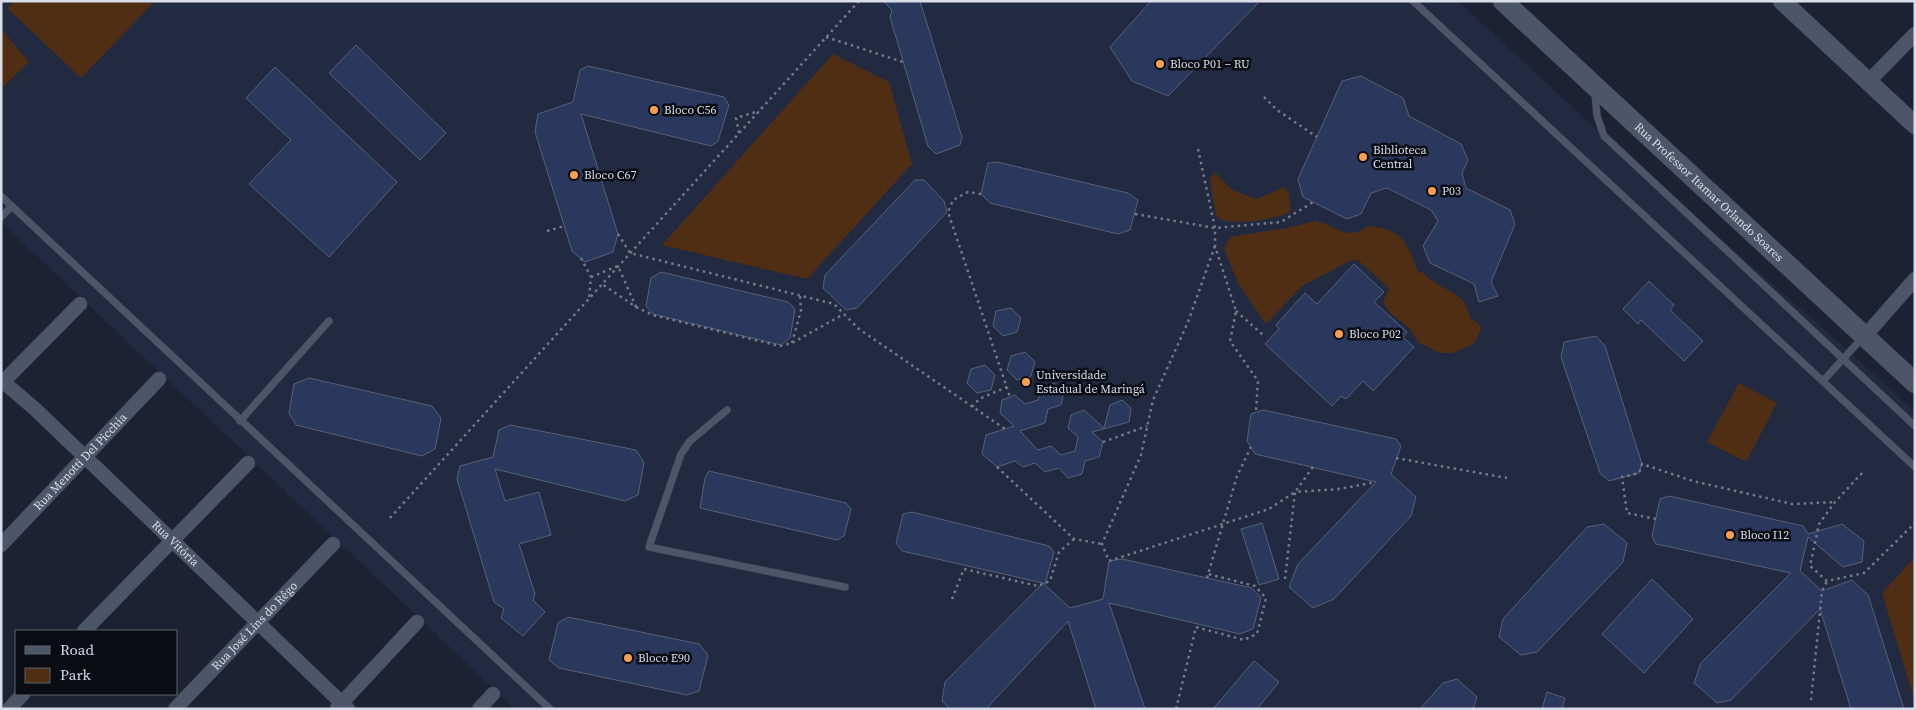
<svg xmlns="http://www.w3.org/2000/svg" width="1916" height="710" viewBox="0 0 1916 710" font-family="'Source Serif 4',serif">
  <style>
    .built { fill: #222a41 }
    .green { fill: #4f2e13 }
    .building { fill: #2b385e; stroke: #596074 }
    .lines { fill: none; stroke-linecap: round; stroke-linejoin: round }
    .service-casing { stroke: #393d4c; stroke-width: 8 }
    .minor-casing { stroke: #393d4c; stroke-width: 15 }
    .tertiary-casing { stroke: #393d4c; stroke-width: 19 }
    .secondary-casing { stroke: #393d4c; stroke-width: 21 }
    .path { stroke: #757a89; stroke-width: 2.5; stroke-dasharray: 2.5 4; stroke-linecap: butt }
    .service { stroke: #4d5568; stroke-width: 7 }
    .minor { stroke: #4d5568; stroke-width: 14 }
    .tertiary { stroke: #4d5568; stroke-width: 18 }
    .secondary { stroke: #4d5568; stroke-width: 20 }
    .poi-dot { fill: #fb9e51; stroke: #090c13; stroke-width: 2 }
    .labels { text-anchor: middle; dominant-baseline: central; stroke-width: 5; stroke-linejoin: round; paint-order: stroke }
    .poi-label { font-size: 12px; fill: #d9dde9; stroke: #090c13; text-anchor: start }
    .street-label { font-size: 12px; fill: #d9dde9; stroke: #090c13 }
  </style>
  <rect width="100%" height="100%" fill="#1c2233"/>
  <path class="built" d="M 1,1 L 1458,1 L 1604,136 L 1850,352 L 1915,412 L 1915,709 L 515,709 L 1,222 Z"/>
  <path class="green" d="M 14,1 L 155,1 L 81,78 L 7,8 Z
    M 1,29 L 29,62 L 1,89 Z
    M 833,54 L 889,82 L 912,164 L 807,279 L 662,245 Z
    M 1215,172 L 1232,190 L 1256,199 L 1285,187 L 1289,194 L 1291,211 C 1278,220 1235,225 1219,219 L 1216,215 L 1210,182 L 1211,177 Z
    M 1315,221 C 1335,224 1345,243 1368,226 C 1406,230 1405,242 1419,273 L 1422,272 C 1434,285 1451,289 1463,301 C 1467,305 1469,314 1471,319 L 1478,323 L 1481,329 L 1475,342 L 1470,346 L 1452,353 L 1440,353 L 1418,342 L 1410,329 L 1390,313 L 1383,302 L 1389,288 L 1359,261 L 1352,260 L 1302,286 L 1266,324 L 1238,283 L 1224,248 L 1230,237 L 1287,228 Z
    M 1739,383 L 1777,403 L 1746,462 L 1707,442 Z
    M 1915,557 L 1915,702 L 1882,593 Z"/>
  <path class="building" d="M 883,1 L 920,1 L 962,137 L 960,145 L 936,154 L 928,146 L 890,17 L 892,10 Z
    M 1151,1 L 1260,1 L 1168,96 L 1132,81 L 1110,47 Z
    M 356,45 L 446,133 L 420,160 L 329,73 Z
    M 588,66 L 724,97 L 729,105 L 718,141 L 711,146 L 581,114 L 618,234 L 613,252 L 585,262 L 572,251 L 535,132 L 538,114 L 573,102 L 580,70 Z
    M 275,67 L 397,182 L 329,257 L 249,184 L 291,140 L 246,98 Z
    M 1361,76 L 1403,98 L 1409,116 L 1461,144 L 1468,160 L 1462,173 L 1466,188 L 1510,210 L 1515,224 L 1491,282 L 1498,296 L 1479,302 L 1474,284 L 1430,263 L 1423,246 L 1438,221 L 1431,210 L 1387,188 L 1371,193 L 1361,214 L 1347,219 L 1303,197 L 1298,179 L 1342,81 Z
    M 997,162 L 1128,193 L 1138,200 L 1130,230 L 1118,234 L 990,203 L 981,194 L 988,163 Z
    M 915,180 L 924,180 L 944,201 L 947,212 L 857,308 L 846,310 L 823,288 L 825,275 Z
    M 1354,264 L 1384,292 L 1374,302 L 1407,332 L 1403,337 L 1414,347 L 1373,391 L 1363,381 L 1346,399 L 1341,396 L 1332,406 L 1265,344 L 1279,329 L 1276,325 L 1305,293 L 1317,304 Z
    M 661,272 L 788,302 L 795,309 L 790,338 L 781,345 L 653,314 L 646,306 L 651,278 Z
    M 1649,281 L 1674,305 L 1670,310 L 1703,341 L 1684,361 L 1641,320 L 1638,324 L 1623,309 Z
    M 1011,308 L 1021,318 L 1017,332 L 1003,336 L 993,326 L 996,311 Z
    M 1596,336 L 1605,346 L 1642,464 L 1639,473 L 1609,481 L 1600,473 L 1561,357 L 1564,342 Z
    M 1025,352 L 1035,362 L 1031,376 L 1017,380 L 1007,370 L 1011,356 Z
    M 985,365 L 995,375 L 991,390 L 977,393 L 967,383 L 971,369 Z
    M 309,378 L 432,406 L 441,418 L 435,449 L 422,456 L 296,425 L 289,413 L 294,384 Z
    M 1054,383 L 1064,392 L 1061,405 L 1048,409 L 1045,423 L 1020,431 L 1038,450 L 1051,446 L 1061,455 L 1075,451 L 1078,437 L 1068,428 L 1071,415 L 1084,410 L 1104,428 L 1110,405 L 1122,400 L 1131,408 L 1129,422 L 1092,432 L 1103,442 L 1099,457 L 1085,461 L 1082,474 L 1068,478 L 1059,468 L 1045,472 L 1035,463 L 1023,467 L 1015,461 L 997,467 L 982,454 L 986,435 L 1014,426 L 1000,413 L 1002,400 L 1015,395 L 1025,404 L 1038,400 L 1041,387 Z
    M 1263,410 L 1396,439 L 1401,446 L 1391,474 L 1416,497 L 1411,516 L 1334,599 L 1313,608 L 1289,587 L 1298,564 L 1376,482 L 1255,454 L 1247,441 L 1251,414 Z
    M 510,425 L 636,450 L 644,463 L 638,495 L 625,501 L 495,469 L 505,501 L 539,492 L 551,535 L 519,544 L 535,594 L 533,600 L 545,612 L 523,636 L 501,618 L 504,609 L 494,602 L 457,479 L 460,466 L 493,457 L 499,430 Z
    M 709,471 L 846,503 L 851,509 L 844,536 L 837,540 L 700,508 L 705,478 Z
    M 1669,496 L 1803,526 L 1808,534 L 1842,524 L 1864,541 L 1862,562 L 1843,567 L 1808,537 L 1800,571 L 1822,591 L 1852,580 L 1868,595 L 1904,709 L 1851,709 L 1820,609 L 1731,700 L 1717,703 L 1706,693 L 1694,683 L 1701,663 L 1791,573 L 1656,544 L 1652,536 L 1660,499 Z
    M 912,512 L 1049,546 L 1054,552 L 1045,584 L 1043,583 L 1070,608 L 1103,599 L 1109,561 L 1122,559 L 1252,588 L 1261,598 L 1253,629 L 1240,634 L 1109,603 L 1145,709 L 1096,709 L 1068,621 L 986,709 L 950,709 L 942,701 L 945,682 L 1043,583 L 902,551 L 896,543 L 903,514 Z
    M 1262,523 L 1279,579 L 1259,585 L 1241,529 Z
    M 1604,524 L 1627,543 L 1623,562 L 1537,652 L 1521,655 L 1499,637 L 1503,619 L 1587,527 Z
    M 1652,579 L 1693,619 L 1644,673 L 1602,634 Z
    M 568,617 L 699,644 L 708,655 L 699,691 L 687,695 L 559,668 L 549,660 L 558,623 Z
    M 1254,661 L 1279,682 L 1257,709 L 1213,709 Z
    M 1457,679 L 1477,697 L 1473,709 L 1420,709 L 1443,683 Z
    M 1547,692 L 1565,698 L 1562,709 L 1542,709 Z"/>
  <g class="lines">
    <defs>
      <path id="service" d="M 1413,1 L 1915,467
        M 1595,92 L 1597,116 L 1604,136 L 1915,426
        M 1,196 L 550,709
        M 1,217 L 12,206
        M 1823,381 L 1863,337
        M 727,410 L 690,441 L 681,454 L 649,547 L 845,587
        M 240,421 L 329,321"/>
      <g id="minor">
        <path d="M 1868,82 L 1915,34"/>
        <path d="M 1865,336 L 1915,279"/>
        <path id="s1" d="M 1,380 L 35,409 L 348,709"/>
        <path d="M 1,384 L 80,304"/>
        <path id="s2" d="M 1,545 L 159,379"/>
        <path d="M 84,631 L 248,463"/>
        <path d="M 337,708 L 417,622"/>
        <path d="M 9,709 L 23,694"/>
        <path id="s3" d="M 175,709 L 333,544"/>
        <path d="M 479,709 L 493,694"/>
      </g>
      <path id="tertiary" d="M 1782,1 L 1915,125"/>
      <g id="secondary">
        <path id="s4" d="M 1503,1 L 1915,383"/>
      </g>
    </defs>
    <use href="#service" class="service-casing"/>
    <use href="#minor" class="minor-casing"/>
    <use href="#tertiary" class="tertiary-casing"/>
    <use href="#secondary" class="secondary-casing"/>
    <path class="path" d="M 826,37 L 903,62
      M 1264,97 L 1277,110 L 1317,137
      M 739,133 L 736,118 L 759,111
      M 1198,149 L 1215,228 L 1215,246 L 1236,311 L 1230,341 L 1258,381 L 1256,411
      M 981,194 L 968,192 L 953,200 L 948,212 L 1010,397
      M 1135,214 L 1215,228 L 1281,222 L 1313,202
      M 547,231 L 564,226
      M 618,234 L 630,253 L 834,304 L 859,329 L 1005,429
      M 1215,246 L 1188,322 L 1153,400 L 1141,455 L 1102,544 L 1109,561 L 1269,509 L 1295,492 L 1313,467
      M 581,258 L 591,277 L 589,298
      M 591,277 L 618,266 L 636,307 L 602,284
      M 636,307 L 653,315 L 780,346 L 792,343 L 844,314
      M 1236,311 L 1263,335
      M 792,343 L 801,310 L 800,296
      M 972,407 L 979,399 L 1007,387
      M 1103,442 L 1147,426
      M 1396,458 L 1507,478
      M 997,467 L 1074,539 L 1102,544
      M 1862,473 L 1835,502 L 1819,524 L 1810,566 L 1827,581 L 1864,573 L 1915,523
      M 390,518 L 859,1
      M 1656,519 L 1627,513 L 1622,477 L 1639,473 L 1642,464 L 1693,481 L 1792,504 L 1835,502
      M 1207,578 L 1237,476 L 1251,447
      M 1285,579 L 1295,492 L 1339,489 L 1376,482
      M 952,599 L 964,569 L 1038,586 L 1050,581 L 1059,552 L 1074,539
      M 1811,700 L 1822,591 L 1827,581
      M 1176,709 L 1196,627 L 1244,640 L 1257,634 L 1266,598 L 1255,586 L 1208,574"/>
    <use href="#service" class="service"/>
    <use href="#minor" class="minor"/>
    <use href="#tertiary" class="tertiary"/>
    <use href="#secondary" class="secondary"/>
  </g>
  <g class="poi-dot">
    <circle cx="1160" cy="64" r="5"/>
    <circle cx="654" cy="110" r="5"/>
    <circle cx="1363" cy="157" r="5"/>
    <circle cx="574" cy="175" r="5"/>
    <circle cx="1432" cy="191" r="5"/>
    <circle cx="1339" cy="334" r="5"/>
    <circle cx="1026" cy="382" r="5"/>
    <circle cx="1730" cy="535" r="5"/>
    <circle cx="628" cy="658" r="5"/>
  </g>
  <g class="labels">
    <g class="poi-label">
      <text x="1170" y="64">Bloco P01 – RU</text>
      <text x="664" y="110">Bloco C56</text>
      <text x="1373" y="150">Biblioteca<tspan x="1373" dy="14">Central</tspan></text>
      <text x="584" y="175">Bloco C67</text>
      <text x="1442" y="191">P03</text>
      <text x="1349" y="334">Bloco P02</text>
      <text x="1036" y="375">Universidade<tspan x="1036" dy="14">Estadual de Maringá</tspan></text>
      <text x="1740" y="535">Bloco I12</text>
      <text x="638" y="658">Bloco E90</text>
    </g>
    <g class="street-label">
      <text stroke="none"><textPath href="#s4" startOffset="281">Rua Professor Itamar Orlando Soares</textPath></text>
      <text stroke="none"><textPath href="#s2" startOffset="115">Rua Menotti Del Picchia</textPath></text>
      <text stroke="none"><textPath href="#s1" startOffset="239">Rua Vitória</textPath></text>
      <text stroke="none"><textPath href="#s3" startOffset="115">Rua José Lins do Rêgo</textPath></text>
    </g>
  </g>
  <rect width="1916" height="710" fill="none" stroke="#d9dde9" stroke-width="5"/>
  <rect x="15" y="630" width="162" height="65" fill="#090c13" stroke="#5c6069"/>
  <rect x="25" y="646" width="25" height="8" fill="#4d5568" stroke="#5c6069"/>
  <text x="60" y="655" font-size="15" fill="#d9dde9">Road</text>
  <rect x="25" y="668" width="25" height="15" fill="#4f2e13" stroke="#5c6069"/>
  <text x="60" y="680" font-size="15" fill="#d9dde9">Park</text>
</svg>
